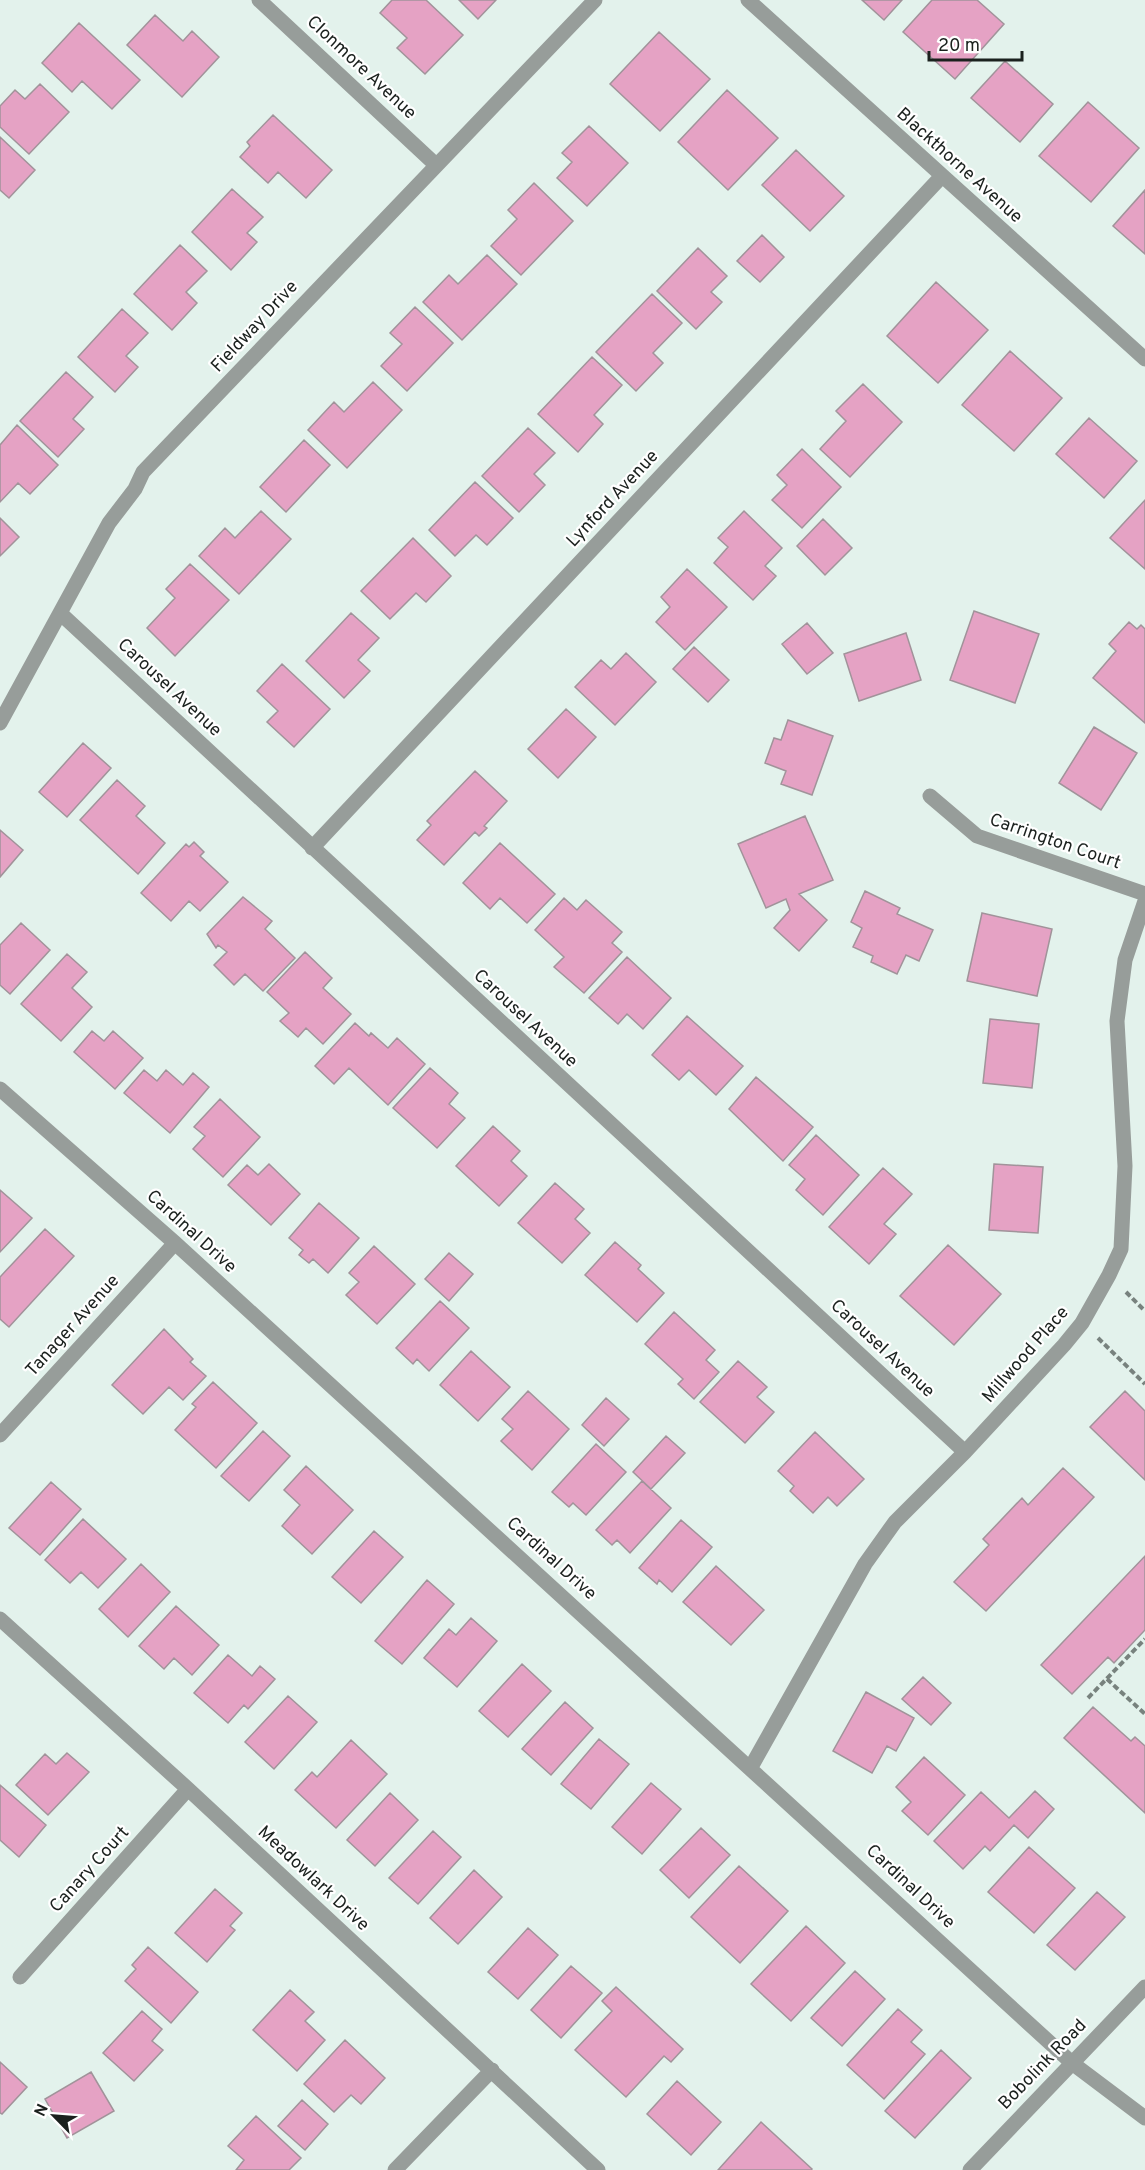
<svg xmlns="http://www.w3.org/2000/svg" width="1145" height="2170" viewBox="0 0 1145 2170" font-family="Overpass,sans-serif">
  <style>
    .building { fill: #e5a2c4; stroke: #a1939a; stroke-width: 1.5 }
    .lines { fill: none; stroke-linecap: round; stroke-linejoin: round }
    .path { stroke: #78827e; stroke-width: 4; stroke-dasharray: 6 3; stroke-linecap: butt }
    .street { stroke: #979d9a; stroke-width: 15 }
    .labels { text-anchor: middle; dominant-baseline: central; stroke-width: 4.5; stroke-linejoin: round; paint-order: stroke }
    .street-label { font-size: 18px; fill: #1b211e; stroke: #fff }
  </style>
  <rect width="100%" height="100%" fill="#e3f2ec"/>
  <path class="building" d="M 392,0 L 426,0 L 463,35 L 425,74 L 397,48 L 407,38 L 380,13 Z
    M 459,0 L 496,0 L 478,19 Z
    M 862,0 L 902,0 L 884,20 Z
    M 932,0 L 977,0 L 1004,24 L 955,79 L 903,32 Z
    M 155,15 L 183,41 L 192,31 L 219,57 L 182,97 L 127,45 Z
    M 79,23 L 140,80 L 112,109 L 82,81 L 72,92 L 42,63 Z
    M 659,32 L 710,79 L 660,131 L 610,84 Z
    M 1005,61 L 1053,104 L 1020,142 L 971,98 Z
    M 40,84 L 69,112 L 29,154 L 0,127 L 0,106 L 15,90 L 25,99 Z
    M 727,90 L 778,138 L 728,190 L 678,142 Z
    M 1088,102 L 1139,148 L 1091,202 L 1039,156 Z
    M 273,115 L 332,170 L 306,198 L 278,172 L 268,183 L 240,157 L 250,146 L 247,142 Z
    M 589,126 L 628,163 L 587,206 L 557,178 L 572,162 L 562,153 Z
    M 0,137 L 35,170 L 9,198 L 0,190 Z
    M 796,150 L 844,196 L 810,231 L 762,185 Z
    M 534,183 L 573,221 L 521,275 L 491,246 L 517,219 L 508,210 Z
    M 232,189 L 263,217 L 247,233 L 257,242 L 231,270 L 192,232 Z
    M 1145,190 L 1145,254 L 1113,226 Z
    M 762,235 L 784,257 L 760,282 L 737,261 Z
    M 180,245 L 207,271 L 186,292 L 197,303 L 172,330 L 134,294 Z
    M 698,248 L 727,276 L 711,292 L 722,302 L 696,329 L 657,291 Z
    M 487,255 L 517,284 L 462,340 L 423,302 L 449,275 L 458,284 Z
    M 936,282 L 988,330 L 938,383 L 887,336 Z
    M 652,294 L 682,323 L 653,353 L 663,363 L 636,391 L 596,352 Z
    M 415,307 L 453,343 L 407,391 L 381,366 L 402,344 L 390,333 Z
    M 122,309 L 148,333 L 126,356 L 138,367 L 115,392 L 78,357 Z
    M 1010,351 L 1062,398 L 1014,451 L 962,405 Z
    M 592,357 L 622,385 L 594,415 L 603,424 L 578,452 L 538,414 Z
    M 66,372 L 93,397 L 73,419 L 84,429 L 58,457 L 20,421 Z
    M 373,382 L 402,410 L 347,468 L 308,430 L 334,402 L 344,412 Z
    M 863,384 L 902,422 L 850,477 L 820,449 L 846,421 L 836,411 Z
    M 1089,418 L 1137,461 L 1104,498 L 1056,454 Z
    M 17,425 L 58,465 L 30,494 L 18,483 L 0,502 L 0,445 Z
    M 528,428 L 555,453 L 534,474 L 545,485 L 519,512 L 482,476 Z
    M 304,440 L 330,465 L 286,512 L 260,487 Z
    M 802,449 L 841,487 L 802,528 L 772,500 L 787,485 L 777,475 Z
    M 475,482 L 513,518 L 487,545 L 476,535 L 455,556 L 429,530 Z
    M 1145,500 L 1145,569 L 1110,538 Z
    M 261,511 L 291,539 L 239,594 L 199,556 L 225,528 L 235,538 Z
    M 744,511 L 782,548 L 765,566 L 776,576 L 753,600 L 714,563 L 728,547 L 718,538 Z
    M 0,518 L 19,537 L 0,556 Z
    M 823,519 L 852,548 L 825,575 L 797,546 Z
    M 413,538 L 451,576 L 426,602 L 416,593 L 390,619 L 361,591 Z
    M 190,564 L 229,600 L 175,656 L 147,628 L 175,598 L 166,589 Z
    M 687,569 L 727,607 L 685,650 L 656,622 L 670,607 L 661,597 Z
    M 974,611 L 1039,634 L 1015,703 L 950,680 Z
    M 351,613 L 379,638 L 358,660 L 370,671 L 344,698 L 306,661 Z
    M 1129,622 L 1137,629 L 1141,625 L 1145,629 L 1145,723 L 1093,678 L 1116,651 L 1109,644 Z
    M 807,623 L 833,653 L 807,674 L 782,644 Z
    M 906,633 L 921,680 L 859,701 L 844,654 Z
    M 694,647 L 729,680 L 708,702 L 673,669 Z
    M 626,653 L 656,682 L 615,725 L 575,687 L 601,660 L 611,669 Z
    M 282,664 L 330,709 L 294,747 L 267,722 L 278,711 L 257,691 Z
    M 566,709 L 596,737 L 558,778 L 528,749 Z
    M 788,720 L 833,736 L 812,795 L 781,784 L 786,771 L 765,763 L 774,738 L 781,740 Z
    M 1094,727 L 1137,753 L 1101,810 L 1059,783 Z
    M 83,743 L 111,768 L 67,817 L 39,792 Z
    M 475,771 L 507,801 L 484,826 L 487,828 L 479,836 L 475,832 L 444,865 L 417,840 L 431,825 L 427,821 Z
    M 117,780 L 145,806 L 136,816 L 165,843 L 138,874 L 80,820 Z
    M 805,816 L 833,880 L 799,894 L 827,920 L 799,951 L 774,928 L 790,910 L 786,899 L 766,908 L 738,844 Z
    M 0,830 L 23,850 L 0,877 Z
    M 194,842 L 204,852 L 200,856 L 228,882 L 200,911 L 189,901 L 171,921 L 141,893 L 186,844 L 189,847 Z
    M 500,843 L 555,894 L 527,923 L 500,898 L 490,909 L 463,883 Z
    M 865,891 L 900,908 L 897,914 L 933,930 L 919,961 L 906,955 L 897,974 L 871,962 L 873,956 L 853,947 L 862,928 L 851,922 Z
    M 243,897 L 272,921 L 265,929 L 295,958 L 263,991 L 245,974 L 234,985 L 214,965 L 227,952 L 218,945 L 216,948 L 207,934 Z
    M 564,898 L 577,910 L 586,900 L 622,932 L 612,943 L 622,952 L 584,993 L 554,967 L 564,957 L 535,930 Z
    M 982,913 L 1052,929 L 1037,996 L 967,981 Z
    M 21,923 L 50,950 L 10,994 L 0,985 L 0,945 Z
    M 305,952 L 332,978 L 323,988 L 351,1014 L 323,1044 L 306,1028 L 298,1037 L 280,1021 L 289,1013 L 267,992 Z
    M 67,954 L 87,972 L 72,988 L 92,1007 L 61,1041 L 21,1004 Z
    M 627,957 L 671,998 L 643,1029 L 627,1014 L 618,1024 L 589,998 Z
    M 687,1016 L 743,1066 L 716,1095 L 689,1070 L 679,1080 L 652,1055 Z
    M 990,1019 L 1039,1024 L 1032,1088 L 983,1083 Z
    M 355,1023 L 369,1036 L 371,1033 L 388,1048 L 397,1038 L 425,1064 L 388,1105 L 349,1068 L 334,1084 L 315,1066 Z
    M 92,1031 L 104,1041 L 113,1031 L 143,1058 L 115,1089 L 74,1052 Z
    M 430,1068 L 458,1093 L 449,1104 L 465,1118 L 437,1148 L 393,1108 Z
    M 144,1070 L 157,1081 L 166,1070 L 183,1085 L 193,1073 L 209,1087 L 170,1133 L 124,1093 Z
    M 756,1077 L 813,1127 L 783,1161 L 729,1109 Z
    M 220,1099 L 260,1137 L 223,1177 L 193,1149 L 205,1136 L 194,1127 Z
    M 493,1126 L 520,1151 L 511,1161 L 527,1176 L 499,1206 L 456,1166 Z
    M 816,1135 L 859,1175 L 823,1215 L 796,1190 L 805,1179 L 789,1165 Z
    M 269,1164 L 300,1194 L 271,1225 L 228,1185 L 247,1165 L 258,1175 Z
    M 994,1164 L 1043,1167 L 1038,1233 L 989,1230 Z
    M 883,1168 L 912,1194 L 884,1224 L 896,1234 L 869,1264 L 829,1227 Z
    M 555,1183 L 584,1209 L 575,1219 L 590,1233 L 562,1263 L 518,1223 Z
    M 0,1190 L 32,1218 L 0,1252 Z
    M 319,1203 L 359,1238 L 328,1273 L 313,1259 L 309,1263 L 299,1255 L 303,1250 L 289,1238 Z
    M 45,1229 L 74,1256 L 9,1327 L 0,1319 L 0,1277 Z
    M 615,1242 L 641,1265 L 638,1269 L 664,1293 L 637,1322 L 585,1275 Z
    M 948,1245 L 1001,1294 L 954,1345 L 900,1296 Z
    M 374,1246 L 415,1284 L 377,1324 L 346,1295 L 359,1282 L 349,1273 Z
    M 449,1253 L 473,1274 L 449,1301 L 425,1279 Z
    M 440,1301 L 469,1328 L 429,1371 L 417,1359 L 413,1364 L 396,1348 Z
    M 674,1312 L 715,1350 L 706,1360 L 719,1372 L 694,1399 L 678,1384 L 683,1379 L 645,1344 Z
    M 164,1329 L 193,1359 L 190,1362 L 206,1376 L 183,1400 L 169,1387 L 143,1414 L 112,1385 Z
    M 471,1351 L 510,1387 L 478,1421 L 440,1385 Z
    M 738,1361 L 767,1387 L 757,1397 L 774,1412 L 745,1443 L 700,1402 Z
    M 213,1382 L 257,1423 L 216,1468 L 175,1430 L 196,1407 L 192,1404 Z
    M 528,1391 L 569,1429 L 532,1470 L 501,1441 L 513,1429 L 502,1419 Z
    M 1125,1391 L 1145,1411 L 1145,1480 L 1090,1427 Z
    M 606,1398 L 629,1419 L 604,1446 L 582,1425 Z
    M 263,1431 L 290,1456 L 249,1501 L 221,1476 Z
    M 815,1432 L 864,1479 L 837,1506 L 828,1497 L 813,1513 L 790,1491 L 794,1486 L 778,1471 Z
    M 666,1436 L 685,1453 L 651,1489 L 633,1472 Z
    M 596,1444 L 626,1472 L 586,1515 L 573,1503 L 569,1507 L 552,1492 Z
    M 306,1466 L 353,1510 L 312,1554 L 282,1526 L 300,1505 L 284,1490 Z
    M 1063,1468 L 1094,1497 L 986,1611 L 954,1582 L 989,1545 L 983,1539 L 1022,1498 L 1028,1505 Z
    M 642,1481 L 671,1508 L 630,1553 L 617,1540 L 612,1545 L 596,1530 Z
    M 51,1482 L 81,1509 L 40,1555 L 9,1528 Z
    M 83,1519 L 126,1559 L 98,1588 L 81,1572 L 70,1583 L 45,1560 Z
    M 681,1520 L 712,1547 L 672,1592 L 659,1580 L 657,1584 L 639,1568 Z
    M 374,1531 L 403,1557 L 361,1603 L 332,1577 Z
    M 1145,1556 L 1145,1630 L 1114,1663 L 1108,1657 L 1072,1694 L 1041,1665 Z
    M 141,1564 L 170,1592 L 128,1637 L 99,1609 Z
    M 716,1566 L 764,1610 L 731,1645 L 683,1602 Z
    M 427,1580 L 454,1604 L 402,1664 L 375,1641 Z
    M 176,1606 L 219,1645 L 192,1675 L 174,1658 L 164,1669 L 139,1646 Z
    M 471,1618 L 497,1641 L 457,1687 L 424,1658 L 449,1629 L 456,1635 Z
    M 228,1655 L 252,1676 L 260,1666 L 275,1679 L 248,1709 L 244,1705 L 228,1723 L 194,1693 Z
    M 522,1664 L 551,1691 L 508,1737 L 479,1711 Z
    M 923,1677 L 951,1703 L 931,1725 L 902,1699 Z
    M 866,1692 L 914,1718 L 896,1751 L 887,1746 L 872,1773 L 833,1751 Z
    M 288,1696 L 317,1722 L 274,1769 L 245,1742 Z
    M 565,1702 L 593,1728 L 551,1775 L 522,1749 Z
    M 1093,1707 L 1131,1741 L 1135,1737 L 1145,1746 L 1145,1813 L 1064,1738 Z
    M 599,1739 L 629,1764 L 591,1809 L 561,1784 Z
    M 351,1740 L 387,1774 L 336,1828 L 295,1790 L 312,1772 L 317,1777 Z
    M 67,1753 L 89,1772 L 48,1815 L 16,1785 L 45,1754 L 56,1764 Z
    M 924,1757 L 965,1795 L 928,1835 L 902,1811 L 911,1802 L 896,1787 Z
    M 651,1783 L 681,1809 L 642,1854 L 612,1827 Z
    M 0,1785 L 46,1825 L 19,1857 L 0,1840 Z
    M 1035,1791 L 1054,1809 L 1028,1838 L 1014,1825 L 990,1851 L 985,1846 L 963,1869 L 934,1841 L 981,1792 L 1009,1818 Z
    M 390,1793 L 418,1820 L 375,1866 L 347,1840 Z
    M 701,1828 L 730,1855 L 689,1898 L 660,1870 Z
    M 433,1831 L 461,1857 L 418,1904 L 389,1878 Z
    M 1029,1847 L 1075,1888 L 1034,1933 L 988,1892 Z
    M 739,1866 L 788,1911 L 740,1963 L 691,1917 Z
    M 474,1870 L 502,1897 L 458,1944 L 430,1918 Z
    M 215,1889 L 242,1913 L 230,1926 L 235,1930 L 207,1962 L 175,1933 Z
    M 1097,1892 L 1125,1917 L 1075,1970 L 1047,1945 Z
    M 806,1926 L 845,1963 L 791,2021 L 751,1984 Z
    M 528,1928 L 558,1955 L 518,1999 L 488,1972 Z
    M 148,1947 L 198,1992 L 171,2023 L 125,1981 L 136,1969 L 132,1965 Z
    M 571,1966 L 602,1993 L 561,2038 L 531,2010 Z
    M 855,1971 L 885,1999 L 842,2046 L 811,2018 Z
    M 616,1987 L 683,2049 L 671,2062 L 664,2056 L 626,2097 L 575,2050 L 612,2011 L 602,2001 Z
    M 290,1990 L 314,2012 L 305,2021 L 325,2040 L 297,2071 L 253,2030 Z
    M 898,2009 L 922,2030 L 911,2042 L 925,2054 L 884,2099 L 847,2065 Z
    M 142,2011 L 162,2029 L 152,2041 L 163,2050 L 134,2081 L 103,2053 Z
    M 345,2040 L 385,2078 L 361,2104 L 351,2095 L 334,2112 L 304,2084 Z
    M 941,2050 L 971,2078 L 915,2138 L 885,2111 Z
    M 0,2062 L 27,2087 L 2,2114 L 0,2113 Z
    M 91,2072 L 114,2111 L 67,2138 L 45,2099 Z
    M 677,2081 L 721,2122 L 691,2155 L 647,2114 Z
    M 302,2100 L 328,2124 L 305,2150 L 278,2126 Z
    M 256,2116 L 301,2158 L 289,2170 L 236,2170 L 244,2160 L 228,2146 Z
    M 761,2122 L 812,2169 L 811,2170 L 718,2170 Z"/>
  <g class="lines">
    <path class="path" d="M 1126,1292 L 1145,1311
      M 1098,1338 L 1145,1384
      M 1107,1679 L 1145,1714
      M 1088,1698 L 1145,1639"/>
    <path class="street" d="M 259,0 L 436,165
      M 748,0 L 1145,359
      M 60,613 L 965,1452
      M 0,723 L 109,523 L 135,489 L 143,472 L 595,0
      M 930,796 L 977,836 L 1145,894
      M 312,848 L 942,176
      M 0,1089 L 175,1243 L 1072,2063 L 1145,2118
      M 0,1435 L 175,1243
      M 0,1619 L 188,1789 L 598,2170
      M 751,1767 L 865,1564 L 895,1522 L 965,1452 L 1064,1345 L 1082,1323 L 1109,1275 L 1121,1249 L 1125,1166 L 1117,1021 L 1125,960 L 1145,901
      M 20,1977 L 188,1789
      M 395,2170 L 492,2070
      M 970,2170 L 1145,1987"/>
  </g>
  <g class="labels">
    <g class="street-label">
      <text transform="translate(361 68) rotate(43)">Clonmore Avenue</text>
      <text transform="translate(959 166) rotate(42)">Blackthorne Avenue</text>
      <text transform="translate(255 327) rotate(-47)">Fieldway Drive</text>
      <text transform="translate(613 499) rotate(-47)">Lynford Avenue</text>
      <text transform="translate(169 688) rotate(43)">Carousel Avenue</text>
      <text transform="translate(1055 842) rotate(19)">Carrington Court</text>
      <text transform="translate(525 1019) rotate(43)">Carousel Avenue</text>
      <text transform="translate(191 1232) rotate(42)">Cardinal Drive</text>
      <text transform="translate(73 1326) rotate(-48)">Tanager Avenue</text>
      <text transform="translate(882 1349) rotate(43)">Carousel Avenue</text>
      <text transform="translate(1026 1355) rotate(-49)">Millwood Place</text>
      <text transform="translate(551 1559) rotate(42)">Cardinal Drive</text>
      <text transform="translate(90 1870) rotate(-48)">Canary Court</text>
      <text transform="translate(313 1879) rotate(43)">Meadowlark Drive</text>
      <text transform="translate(910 1887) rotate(43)">Cardinal Drive</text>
      <text transform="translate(1043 2065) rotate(-46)">Bobolink Road</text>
    </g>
  </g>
  <g transform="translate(54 2116) rotate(295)" stroke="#ffffff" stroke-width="4.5" paint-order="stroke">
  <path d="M0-4.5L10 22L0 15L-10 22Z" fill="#1b211e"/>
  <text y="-9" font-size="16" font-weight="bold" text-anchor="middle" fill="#1b211e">N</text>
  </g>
  <path d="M929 51v9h93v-9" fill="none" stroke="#1b211e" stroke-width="3"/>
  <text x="938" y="51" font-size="18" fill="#1b211e" stroke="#ffffff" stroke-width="4.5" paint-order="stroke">20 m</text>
</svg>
